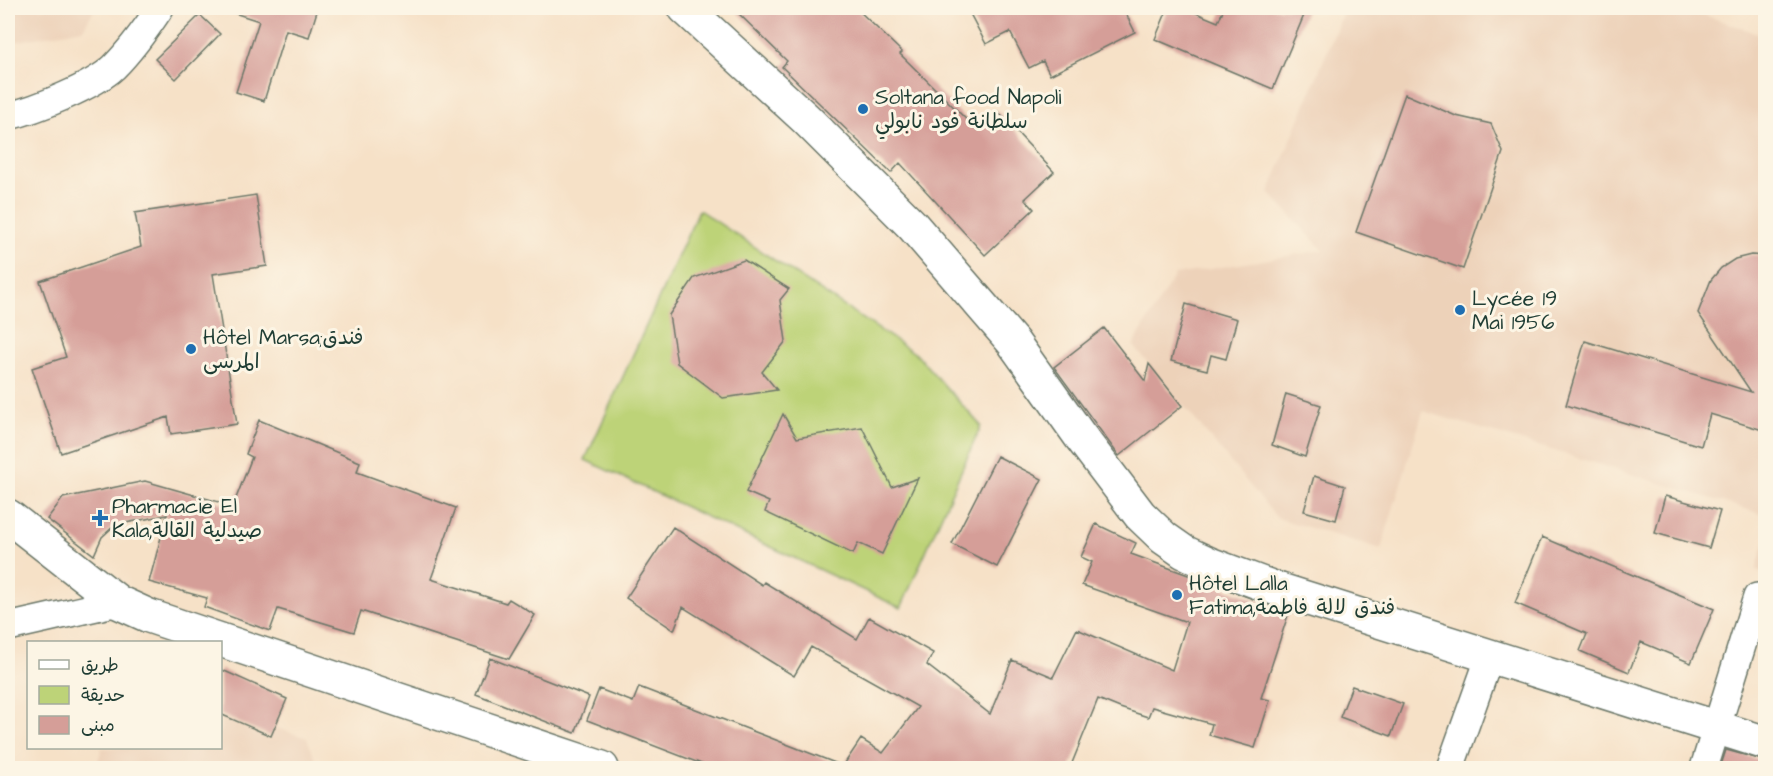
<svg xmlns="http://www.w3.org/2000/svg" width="1773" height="776" viewBox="0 0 1773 776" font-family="'Architects Daughter','Playpen Sans Arabic',sans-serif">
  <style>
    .built { fill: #edd2b9 }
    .green { fill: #bdd378; stroke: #6e8856; stroke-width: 1.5 }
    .building { fill: #d59e98 }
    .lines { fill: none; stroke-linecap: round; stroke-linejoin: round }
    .minor-casing { stroke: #6a7667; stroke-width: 30 }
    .tertiary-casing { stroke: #6a7667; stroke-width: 36 }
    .minor { stroke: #fff; stroke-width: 27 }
    .tertiary { stroke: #fff; stroke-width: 33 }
    .poi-dot { fill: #1f6fb2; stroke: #fcf5e5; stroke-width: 2 }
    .labels { text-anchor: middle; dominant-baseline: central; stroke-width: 6; stroke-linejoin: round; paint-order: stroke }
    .poi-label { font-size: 21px; fill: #1f3d34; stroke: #fcf5e5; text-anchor: start }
  </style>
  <rect width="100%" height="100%" fill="#fcf5e5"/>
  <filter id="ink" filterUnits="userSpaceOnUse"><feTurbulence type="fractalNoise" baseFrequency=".0167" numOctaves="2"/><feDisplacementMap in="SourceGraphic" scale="12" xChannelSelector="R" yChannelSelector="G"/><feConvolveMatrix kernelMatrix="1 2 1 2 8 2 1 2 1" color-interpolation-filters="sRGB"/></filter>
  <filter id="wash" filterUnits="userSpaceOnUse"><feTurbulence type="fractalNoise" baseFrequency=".008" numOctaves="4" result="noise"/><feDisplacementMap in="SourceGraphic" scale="24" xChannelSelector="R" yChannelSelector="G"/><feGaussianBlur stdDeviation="1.35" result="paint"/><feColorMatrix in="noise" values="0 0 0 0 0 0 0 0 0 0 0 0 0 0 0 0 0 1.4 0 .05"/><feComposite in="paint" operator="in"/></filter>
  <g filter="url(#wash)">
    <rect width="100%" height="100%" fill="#f6e1c7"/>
    <path class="built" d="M 8,8 L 95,8 L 83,29 L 8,43 Z
      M 1345,8 L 1684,8 L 1765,36 L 1765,515 L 1423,411 L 1381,549 L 1277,518 L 1133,345 L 1175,275 L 1323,250 L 1269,193 Z
      M 1765,541 L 1766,573 L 1765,573 L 1756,570 Z
      M 221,709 L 307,738 L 317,765 L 330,768 L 96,768 L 102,748 L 220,748 Z"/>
    <path class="green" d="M 699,210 L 916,354 L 981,426 L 901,608 L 585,460 Z"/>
    <g id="blocks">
      <path class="building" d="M 235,8 L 318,8 L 309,37 L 286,30 L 264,101 L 236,92 L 259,21 L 234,13 Z
        M 733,8 L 856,8 L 902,52 L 900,54 L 977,130 L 997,111 L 1054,172 L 1025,199 L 1034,209 L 985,255 L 900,163 L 891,173 L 782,67 L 787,61 Z
        M 967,8 L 1123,8 L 1135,32 L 1050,75 L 1043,61 L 1029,68 L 1010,32 L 986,44 Z
        M 1168,8 L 1184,8 L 1218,22 L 1224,8 L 1307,8 L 1273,89 L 1155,39 Z
        M 200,15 L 220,34 L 176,79 L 155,59 Z
        M 1405,94 L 1456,116 L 1491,124 L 1503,152 L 1463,269 L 1356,232 Z
        M 256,195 L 267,266 L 213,274 L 237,424 L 171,434 L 168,417 L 61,453 L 32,368 L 66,357 L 40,281 L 141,247 L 135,213 Z
        M 1751,255 L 1766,256 L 1766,431 L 1710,414 L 1701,446 L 1566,405 L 1585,341 L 1751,392 L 1698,313 L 1711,280 L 1721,268 L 1735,259 Z
        M 744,260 L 789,289 L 780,300 L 786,341 L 762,372 L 777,390 L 723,398 L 677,363 L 669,315 L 694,278 Z
        M 1186,304 L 1237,319 L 1226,359 L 1211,355 L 1207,370 L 1171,361 Z
        M 1104,328 L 1145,381 L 1149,364 L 1182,406 L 1119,456 L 1054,367 Z
        M 1286,394 L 1321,405 L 1305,457 L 1272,445 Z
        M 783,414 L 797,438 L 862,427 L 892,487 L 918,478 L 882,554 L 858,543 L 853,554 L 765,512 L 769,502 L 746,492 Z
        M 259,420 L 360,462 L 357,472 L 456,508 L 431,579 L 506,603 L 509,599 L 535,615 L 509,659 L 361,611 L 354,632 L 278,609 L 270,631 L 204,607 L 207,598 L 149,582 L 167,515 L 115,525 L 102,537 L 94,555 L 47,519 L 63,498 L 145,481 L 233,506 L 252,457 L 246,454 Z
        M 997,456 L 1042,479 L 997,567 L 952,544 Z
        M 1314,476 L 1345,486 L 1336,520 L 1304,511 Z
        M 1665,496 L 1720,511 L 1709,548 L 1655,533 Z
        M 1096,524 L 1136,543 L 1131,554 L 1289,612 L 1261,698 L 1270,700 L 1255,748 L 1209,735 L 1212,724 L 1152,707 L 1148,717 L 1120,708 L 1098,699 L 1070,768 L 712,768 L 587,720 L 599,689 L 633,702 L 639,687 L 843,766 L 861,739 L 883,753 L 918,707 L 811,647 L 794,676 L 683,607 L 674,630 L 626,598 L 673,527 L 762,585 L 764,582 L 857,639 L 869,617 L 933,653 L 927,665 L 990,714 L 1012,660 L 1053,677 L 1077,629 L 1172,670 L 1187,622 L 1082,585 L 1092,562 L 1081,557 Z
        M 1542,537 L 1714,609 L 1691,663 L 1641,642 L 1629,672 L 1580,651 L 1587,634 L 1515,603 Z
        M 490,658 L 589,697 L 575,733 L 476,694 Z
        M 220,669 L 287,699 L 271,736 L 220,714 Z
        M 1352,686 L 1403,704 L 1391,736 L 1340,717 Z
        M 1726,750 L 1766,761 L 1766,768 L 1720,768 Z"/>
    </g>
  </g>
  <g filter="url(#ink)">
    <use href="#blocks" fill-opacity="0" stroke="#6a7667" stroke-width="1.5"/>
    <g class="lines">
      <defs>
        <path id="minor" d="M 8,116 C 35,110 94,86 114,67 C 132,49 146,29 160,8
          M 8,627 L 118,602
          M 1450,768 L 1490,656
          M 1704,768 L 1757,597"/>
        <path id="tertiary" d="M 685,8 L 806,119 L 912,225 L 1013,342 L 1080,436 L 1140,515 L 1164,538 L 1184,552 L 1212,565 L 1274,588 L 1766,743
          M 8,516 L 118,602 L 149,616 L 602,768"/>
      </defs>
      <use href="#minor" class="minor-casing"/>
      <use href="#tertiary" class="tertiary-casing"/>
      <use href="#minor" class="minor"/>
      <use href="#tertiary" class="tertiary"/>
    </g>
  </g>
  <g class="poi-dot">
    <circle cx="863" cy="109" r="6"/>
    <circle cx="1460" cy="310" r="6"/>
    <circle cx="191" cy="349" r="6"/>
    <path d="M97 509h6v6h6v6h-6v6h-6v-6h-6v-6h6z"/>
    <circle cx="1177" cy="595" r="6"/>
  </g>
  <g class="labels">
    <g class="poi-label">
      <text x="875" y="97">Soltana food Napoli<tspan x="875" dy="24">سلطانة فود نابولي</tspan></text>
      <text x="1472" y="298">Lycée 19<tspan x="1472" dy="24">Mai 1956</tspan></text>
      <text x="203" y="337">Hôtel Marsa;فندق<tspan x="203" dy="24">المرسى</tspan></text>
      <text x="112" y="506">Pharmacie El<tspan x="112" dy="24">Kala;صيدلية القالة</tspan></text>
      <text x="1189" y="583">Hôtel Lalla<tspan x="1189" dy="24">Fatima;فندق لالة فاطمة</tspan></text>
    </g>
  </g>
  <rect width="1773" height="776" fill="none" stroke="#fcf5e5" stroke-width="30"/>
  <rect x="27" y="641" width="195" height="108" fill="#fcf5e5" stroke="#a4ab9e" stroke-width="1.5"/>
  <rect x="39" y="660" width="30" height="9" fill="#ffffff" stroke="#a4ab9e" stroke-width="1.5"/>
  <text x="81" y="671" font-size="18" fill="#1f3d34">طريق</text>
  <rect x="39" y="686" width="30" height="18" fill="#bdd378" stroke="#a4ab9e" stroke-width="1.5"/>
  <text x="81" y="701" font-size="18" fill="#1f3d34">حديقة</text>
  <rect x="39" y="716" width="30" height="18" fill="#d59e98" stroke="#a4ab9e" stroke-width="1.5"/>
  <text x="81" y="731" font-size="18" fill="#1f3d34">مبنى</text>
</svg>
